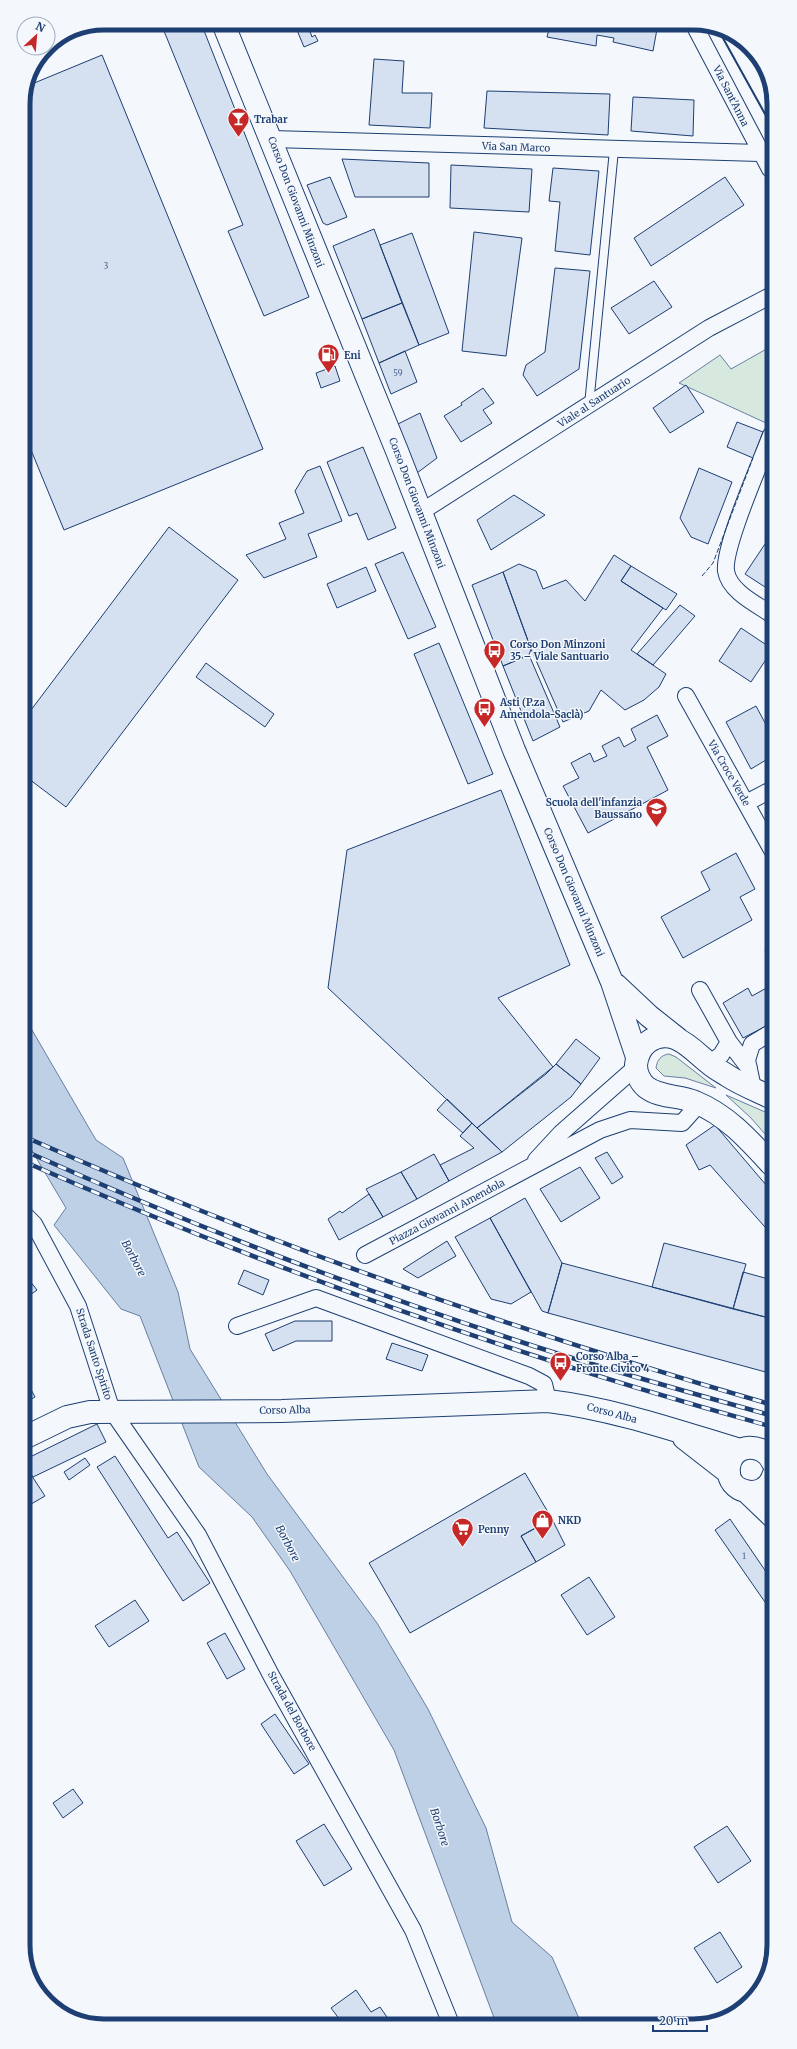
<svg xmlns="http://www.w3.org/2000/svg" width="797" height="2049" viewBox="0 0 797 2049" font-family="Merriweather,serif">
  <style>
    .green { fill: #d7e8df; stroke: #687fa3 }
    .water { fill: #bed0e5; stroke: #687fa3 }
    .building { fill: #d5e0f0; stroke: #1d3f73 }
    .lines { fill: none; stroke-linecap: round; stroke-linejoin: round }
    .lane-casing { stroke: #1d3f73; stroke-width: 10 }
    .street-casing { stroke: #1d3f73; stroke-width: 18 }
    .secondary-casing { stroke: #1d3f73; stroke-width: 24 }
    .primary-casing { stroke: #1d3f73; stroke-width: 24 }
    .lane { stroke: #f4f7fb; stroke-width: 8 }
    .street { stroke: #f4f7fb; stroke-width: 16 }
    .secondary { stroke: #f4f7fb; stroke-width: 22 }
    .primary { stroke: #f4f7fb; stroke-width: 22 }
    .rail-casing { stroke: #1d3f73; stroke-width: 4.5 }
    .rail { stroke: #f4f7fb; stroke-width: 3; stroke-dasharray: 9; stroke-linecap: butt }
    .fence { stroke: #1d3f73; stroke-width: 1; stroke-dasharray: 5 2; stroke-linecap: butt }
    .wall { stroke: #1d3f73; stroke-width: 2 }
    .labels { text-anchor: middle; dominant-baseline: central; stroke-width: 3; stroke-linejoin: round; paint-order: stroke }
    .number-label { font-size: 8px; fill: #4b6792 }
    .street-label { font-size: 10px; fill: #1d3f73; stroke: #f4f7fb }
    .poi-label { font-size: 10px; font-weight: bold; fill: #1d3f73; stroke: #f4f7fb; text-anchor: start }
    .water-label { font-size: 11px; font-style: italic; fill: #1d3f73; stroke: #f4f7fb }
    .rim { fill: none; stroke: #1d3f73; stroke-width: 5 }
  </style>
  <rect width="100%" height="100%" fill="#f4f7fb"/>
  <path class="green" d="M 770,347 L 771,411 L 766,423 L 679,383 L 720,355 L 731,369 Z
    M 669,1054 L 676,1057 L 716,1088 L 685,1078 L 664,1076 L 656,1068 C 657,1060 661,1055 669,1054 Z
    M 726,1095 L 772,1115 L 772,1142 L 751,1118 Z"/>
  <path class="water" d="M 25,1018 L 96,1140 L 123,1158 L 178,1292 L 190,1349 L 267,1474 L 377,1623 L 428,1709 L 486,1828 L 512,1922 L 552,1957 L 581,2023 L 496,2023 L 394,1750 L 290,1571 L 252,1517 L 199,1467 L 140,1316 L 121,1309 L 54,1225 L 66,1208 L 25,1139 Z"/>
  <path class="building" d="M 184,23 L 201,23 L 309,297 L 264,316 L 228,231 L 243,225 L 164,31 Z
    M 294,23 L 307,23 L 312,37 L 315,35 L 318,41 L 304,47 Z
    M 522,23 L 654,23 L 657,29 L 653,51 L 613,42 L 614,38 L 597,35 L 596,46 L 547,37 L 549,29 Z
    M 102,55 L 263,449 L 64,530 L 24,433 L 23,99 L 27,86 Z
    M 374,59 L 404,61 L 402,93 L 432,93 L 430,128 L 369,125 Z
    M 487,91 L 610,94 L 608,135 L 484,128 Z
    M 633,97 L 694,100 L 693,136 L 631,131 Z
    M 342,159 L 429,163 L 429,197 L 355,197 Z
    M 451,165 L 532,169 L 529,212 L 450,208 Z
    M 553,168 L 599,171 L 590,255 L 555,251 L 560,202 L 549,201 Z
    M 330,177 L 347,217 L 327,225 L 323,223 L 307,185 Z
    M 725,177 L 744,205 L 651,266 L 634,238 Z
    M 374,229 L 402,303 L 362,319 L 333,246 Z
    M 474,232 L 522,238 L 506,356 L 462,351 Z
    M 412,233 L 449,333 L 419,345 L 380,245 Z
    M 555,268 L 590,271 L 579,369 L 537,396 L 523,375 L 526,365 L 545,352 Z
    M 654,281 L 672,307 L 629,334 L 611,308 Z
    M 402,303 L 419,345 L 379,363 L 362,319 Z
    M 405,351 L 417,382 L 391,394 L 379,363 Z
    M 335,366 L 340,381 L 321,388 L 316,373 Z
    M 686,385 L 704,412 L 670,433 L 653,408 Z
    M 483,388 L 494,403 L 483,410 L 492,423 L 461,442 L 444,416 L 462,405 L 461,403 Z
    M 420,413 L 437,458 L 417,473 L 398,424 Z
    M 737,422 L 763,432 L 753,458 L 727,447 Z
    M 363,447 L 396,528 L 368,540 L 357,513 L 349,516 L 327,462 Z
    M 320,466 L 342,521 L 308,534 L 317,557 L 264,578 L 246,555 L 286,539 L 279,523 L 304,513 L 295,491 L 307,471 Z
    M 699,468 L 732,482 L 708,544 L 691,537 L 680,518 Z
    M 514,495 L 545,515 L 491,550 L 477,520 Z
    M 169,527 L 238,580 L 66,807 L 25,776 L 25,718 Z
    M 771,535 L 771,581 L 769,580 L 765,587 L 745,574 Z
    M 403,552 L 436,627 L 408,639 L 375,564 Z
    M 614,555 L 631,566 L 621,581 L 663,608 L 631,650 L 666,674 L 659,687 L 644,700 L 625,710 L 601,690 L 589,711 L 563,722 L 531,649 L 503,572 L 519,564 L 536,571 L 543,589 L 566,580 L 585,601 Z
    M 631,566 L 677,594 L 666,610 L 621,581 Z
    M 366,567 L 376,591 L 337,608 L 327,584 Z
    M 503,572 L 531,649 L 529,655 L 503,666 L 472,585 Z
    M 680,605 L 695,616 L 653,665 L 637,654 Z
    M 741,628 L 771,648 L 771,652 L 751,682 L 719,661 Z
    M 439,643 L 493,774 L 468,784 L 414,654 Z
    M 529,655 L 560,727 L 533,741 L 503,666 Z
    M 206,663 L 274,714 L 265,727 L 196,677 Z
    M 756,706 L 771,734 L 771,757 L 751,769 L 726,722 Z
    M 657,715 L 668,736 L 647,747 L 668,790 L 588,833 L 563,786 L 579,778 L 571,763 L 590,753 L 594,762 L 607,756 L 602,746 L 619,737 L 624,747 L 636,740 L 631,729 Z
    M 501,790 L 570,965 L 498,998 L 553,1067 L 477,1128 L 328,988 L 347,850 Z
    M 771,817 L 771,833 L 765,820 Z
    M 736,853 L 755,889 L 740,897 L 752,920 L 683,958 L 661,917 L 710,890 L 701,872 Z
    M 772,947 L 772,963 L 765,951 Z
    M 772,985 L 772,1023 L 743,1038 L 723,1003 L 748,988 L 752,996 Z
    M 576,1039 L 600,1058 L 581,1084 L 556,1064 Z
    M 556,1064 L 581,1084 L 571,1097 L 502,1152 L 477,1128 L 546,1074 Z
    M 447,1099 L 472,1123 L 463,1133 L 437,1110 Z
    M 472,1123 L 502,1152 L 449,1181 L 440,1165 L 474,1148 L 460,1136 Z
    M 715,1125 L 772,1192 L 772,1235 L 710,1165 L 699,1170 L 686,1145 Z
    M 607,1152 L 623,1177 L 612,1184 L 595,1158 Z
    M 434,1154 L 449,1181 L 417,1199 L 401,1172 Z
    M 580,1167 L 600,1198 L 561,1222 L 540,1189 Z
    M 401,1172 L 417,1199 L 383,1217 L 366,1189 Z
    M 369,1194 L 383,1217 L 339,1240 L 328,1219 L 340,1211 L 342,1213 Z
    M 525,1198 L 562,1263 L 548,1313 L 542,1311 L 490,1218 Z
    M 490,1218 L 531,1292 L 511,1304 L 491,1299 L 455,1237 Z
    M 447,1241 L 456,1256 L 418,1278 L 403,1269 Z
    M 664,1243 L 746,1264 L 733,1309 L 652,1287 Z
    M 562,1263 L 773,1319 L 773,1374 L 548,1313 Z
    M 244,1270 L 269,1280 L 263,1295 L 238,1284 Z
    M 743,1272 L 772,1280 L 773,1319 L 733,1309 Z
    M 26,1276 L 37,1290 L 26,1298 Z
    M 295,1321 L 332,1321 L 332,1341 L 296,1341 L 273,1351 L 265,1334 Z
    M 392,1343 L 428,1355 L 422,1371 L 386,1359 Z
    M 26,1380 L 35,1397 L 26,1402 Z
    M 97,1424 L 106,1442 L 33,1477 L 26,1467 L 26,1459 Z
    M 115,1456 L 168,1538 L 177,1532 L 210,1583 L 183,1601 L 97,1467 Z
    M 85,1458 L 90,1465 L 69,1480 L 64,1472 Z
    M 26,1467 L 45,1496 L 26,1507 Z
    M 525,1473 L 552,1519 L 521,1536 L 536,1562 L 410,1633 L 369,1563 Z
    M 552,1519 L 565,1545 L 536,1562 L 521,1536 Z
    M 730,1519 L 773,1582 L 773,1600 L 767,1605 L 715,1530 Z
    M 589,1577 L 615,1617 L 587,1635 L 561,1595 Z
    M 135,1600 L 149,1621 L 109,1647 L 95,1626 Z
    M 225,1633 L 245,1669 L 227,1679 L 207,1643 Z
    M 773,1667 L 773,1680 L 767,1671 Z
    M 275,1714 L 309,1764 L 294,1774 L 261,1724 Z
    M 73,1789 L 83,1803 L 63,1818 L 53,1803 Z
    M 324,1824 L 352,1869 L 324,1886 L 296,1841 Z
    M 727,1826 L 751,1861 L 718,1883 L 694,1847 Z
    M 720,1932 L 742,1967 L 717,1983 L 694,1948 Z
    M 356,1990 L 371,2012 L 380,2007 L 389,2020 L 384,2024 L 343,2024 L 331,2008 Z"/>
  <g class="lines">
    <defs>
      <path id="lane" d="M 589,405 L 614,150"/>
      <path id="street" d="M 693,23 L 770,169
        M 272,139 L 760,153
        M 771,435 C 761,462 723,547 726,571 C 729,591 756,604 771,614
        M 421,512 L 709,328 L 770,296
        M 686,696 L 772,850
        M 746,803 L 771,790
        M 700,990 L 729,1042
        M 709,1064 L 721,1055 L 729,1042 L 749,1068
        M 753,1088 L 747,1060 L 752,1044 L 772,1032
        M 536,1160 L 561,1133 L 636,1067
        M 26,1216 L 34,1224 L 78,1306 L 112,1411 L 198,1535 L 272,1677 L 413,1930 L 451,2024
        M 365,1255 L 600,1130 L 630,1120 L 682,1123 L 699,1104
        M 237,1326 L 316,1298 L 529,1376 L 544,1384 L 548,1401"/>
      <path id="secondary" d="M 26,1437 L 67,1417 L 90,1412 L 282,1411 L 548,1401 C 614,1409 677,1431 740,1450
        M 684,1438 L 729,1473
        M 773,1463 C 765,1442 732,1442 729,1467 C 725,1494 765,1502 773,1476
        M 747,1492 L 773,1517"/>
      <path id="primary" d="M 223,23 L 397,451 L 514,750 L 612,982 L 637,1057
        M 616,985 L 649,1016 L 678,1039
        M 772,1098 C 758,1091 742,1085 728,1076 C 722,1072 716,1069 710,1064 C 693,1051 672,1024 648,1042 C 640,1048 637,1056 636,1065 C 636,1073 640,1082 646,1087 C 660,1098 679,1095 695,1102 C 727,1115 749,1140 772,1165"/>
    </defs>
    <use href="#lane" class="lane-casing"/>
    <use href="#street" class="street-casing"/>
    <use href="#secondary" class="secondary-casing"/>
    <use href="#primary" class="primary-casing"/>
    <use href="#lane" class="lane"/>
    <use href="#street" class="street"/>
    <use href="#secondary" class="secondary"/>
    <use href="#primary" class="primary"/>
    <defs>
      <path id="rail" d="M 25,1137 C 268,1244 518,1332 773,1405
        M 25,1151 C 183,1222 345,1284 509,1338 C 596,1367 685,1391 773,1416
        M 25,1162 C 268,1269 518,1357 773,1427"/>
    </defs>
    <use href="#rail" class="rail-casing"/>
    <use href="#rail" class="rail"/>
    <path class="fence" d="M 702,576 L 713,563 L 753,458"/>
    <path class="wall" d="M 719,31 L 770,123"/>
  </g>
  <defs>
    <symbol id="bar-pin" viewBox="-11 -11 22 30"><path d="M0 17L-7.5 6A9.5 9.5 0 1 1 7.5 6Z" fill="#c62828" stroke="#f4f7fb"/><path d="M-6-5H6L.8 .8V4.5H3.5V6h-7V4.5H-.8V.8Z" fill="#fff"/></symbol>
    <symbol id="fuel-pin" viewBox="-11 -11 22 30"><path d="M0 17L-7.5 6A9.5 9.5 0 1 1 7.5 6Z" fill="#c62828" stroke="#f4f7fb"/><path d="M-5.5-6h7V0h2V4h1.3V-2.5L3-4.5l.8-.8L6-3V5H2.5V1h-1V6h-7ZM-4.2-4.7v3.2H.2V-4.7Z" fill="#fff"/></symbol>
    <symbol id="bus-pin" viewBox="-11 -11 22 30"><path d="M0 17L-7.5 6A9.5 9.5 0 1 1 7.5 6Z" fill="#c62828" stroke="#f4f7fb"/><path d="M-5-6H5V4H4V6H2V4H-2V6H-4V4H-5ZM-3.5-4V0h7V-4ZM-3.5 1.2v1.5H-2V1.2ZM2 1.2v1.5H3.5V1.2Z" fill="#fff"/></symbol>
    <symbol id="school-pin" viewBox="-11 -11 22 30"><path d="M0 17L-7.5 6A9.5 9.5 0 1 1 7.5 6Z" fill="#c62828" stroke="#f4f7fb"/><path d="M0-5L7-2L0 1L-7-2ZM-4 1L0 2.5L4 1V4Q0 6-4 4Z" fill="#fff"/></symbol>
    <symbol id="shop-pin" viewBox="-11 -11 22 30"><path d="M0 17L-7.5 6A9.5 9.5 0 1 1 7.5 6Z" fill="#c62828" stroke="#f4f7fb"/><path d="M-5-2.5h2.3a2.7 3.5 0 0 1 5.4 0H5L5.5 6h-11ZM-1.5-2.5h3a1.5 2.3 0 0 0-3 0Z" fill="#fff"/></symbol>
    <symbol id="supermarket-pin" viewBox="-11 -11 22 30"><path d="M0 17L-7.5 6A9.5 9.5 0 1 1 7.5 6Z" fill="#c62828" stroke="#f4f7fb"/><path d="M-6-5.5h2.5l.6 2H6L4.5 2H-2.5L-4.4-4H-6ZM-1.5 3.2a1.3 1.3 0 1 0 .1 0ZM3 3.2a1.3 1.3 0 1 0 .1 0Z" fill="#fff"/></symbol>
  </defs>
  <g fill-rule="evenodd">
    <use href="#bar-pin" x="226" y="106" width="25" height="34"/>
    <use href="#fuel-pin" x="316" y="342" width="25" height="34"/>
    <use href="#bus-pin" x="482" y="638" width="25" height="34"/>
    <use href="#bus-pin" x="472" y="696" width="25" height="34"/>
    <use href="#school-pin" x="644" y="796" width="25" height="34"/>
    <use href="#bus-pin" x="548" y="1350" width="25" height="34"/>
    <use href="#shop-pin" x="530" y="1508" width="25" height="34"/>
    <use href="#supermarket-pin" x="450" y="1516" width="25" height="34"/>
  </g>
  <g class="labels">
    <g class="number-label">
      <text x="106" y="266">3</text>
      <text x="398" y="373">59</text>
      <text x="744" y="1556">1</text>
    </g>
    <g class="street-label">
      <text transform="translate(731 96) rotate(63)">Via Sant'Anna</text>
      <text transform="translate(516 147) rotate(2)">Via San Marco</text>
      <text transform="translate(296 202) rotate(69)">Corso Don Giovanni Minzoni</text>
      <text transform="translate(594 402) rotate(-33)">Viale al Santuario</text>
      <text transform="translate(417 503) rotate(69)">Corso Don Giovanni Minzoni</text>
      <text transform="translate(729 773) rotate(60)">Via Croce Verde</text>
      <text transform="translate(574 892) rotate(67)">Corso Don Giovanni Minzoni</text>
      <text transform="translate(447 1212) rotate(-28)">Piazza Giovanni Amendola</text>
      <text transform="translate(94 1354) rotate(72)">Strada Santo Spirito</text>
      <text transform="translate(285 1410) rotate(-1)">Corso Alba</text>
      <text transform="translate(612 1413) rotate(15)">Corso Alba</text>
      <text transform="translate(292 1711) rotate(61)">Strada del Borbore</text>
    </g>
    <g class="poi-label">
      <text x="254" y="119">Trabar</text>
      <text x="344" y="355">Eni</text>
      <text x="510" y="644">Corso Don Minzoni<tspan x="510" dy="12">35 – Viale Santuario</tspan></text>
      <text x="500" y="702">Asti (P.za<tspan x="500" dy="12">Amendola-Saclà)</tspan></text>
      <text x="642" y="802" text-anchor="end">Scuola dell'infanzia<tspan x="642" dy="12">Baussano</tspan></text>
      <text x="576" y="1356">Corso Alba –<tspan x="576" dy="12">Fronte Civico 4</tspan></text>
      <text x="558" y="1520">NKD</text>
      <text x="478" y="1529">Penny</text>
    </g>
    <g class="water-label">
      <text transform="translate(134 1258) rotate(62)">Borbore</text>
      <text transform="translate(288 1543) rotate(62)">Borbore</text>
      <text transform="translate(440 1827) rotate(72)">Borbore</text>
    </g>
  </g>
  <path d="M0 0H797V2049H0ZM104 30H693A74 74 0 0 1 767 104V1945A74 74 0 0 1 693 2019H104A74 74 0 0 1 30 1945V104A74 74 0 0 1 104 30Z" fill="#f4f7fb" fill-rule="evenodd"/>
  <path class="rim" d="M104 30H693A74 74 0 0 1 767 104V1945A74 74 0 0 1 693 2019H104A74 74 0 0 1 30 1945V104A74 74 0 0 1 104 30Z"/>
  <g transform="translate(36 36) rotate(26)"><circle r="19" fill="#f4f7fb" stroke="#9eadc5"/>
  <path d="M0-3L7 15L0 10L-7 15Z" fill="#c62828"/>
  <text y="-6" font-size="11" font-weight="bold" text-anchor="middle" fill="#1d3f73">N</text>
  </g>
  <path d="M653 2025v6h54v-6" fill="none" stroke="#1d3f73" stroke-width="2"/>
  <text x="659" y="2025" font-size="12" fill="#1d3f73" stroke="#f4f7fb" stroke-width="3" paint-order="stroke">20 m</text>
</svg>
